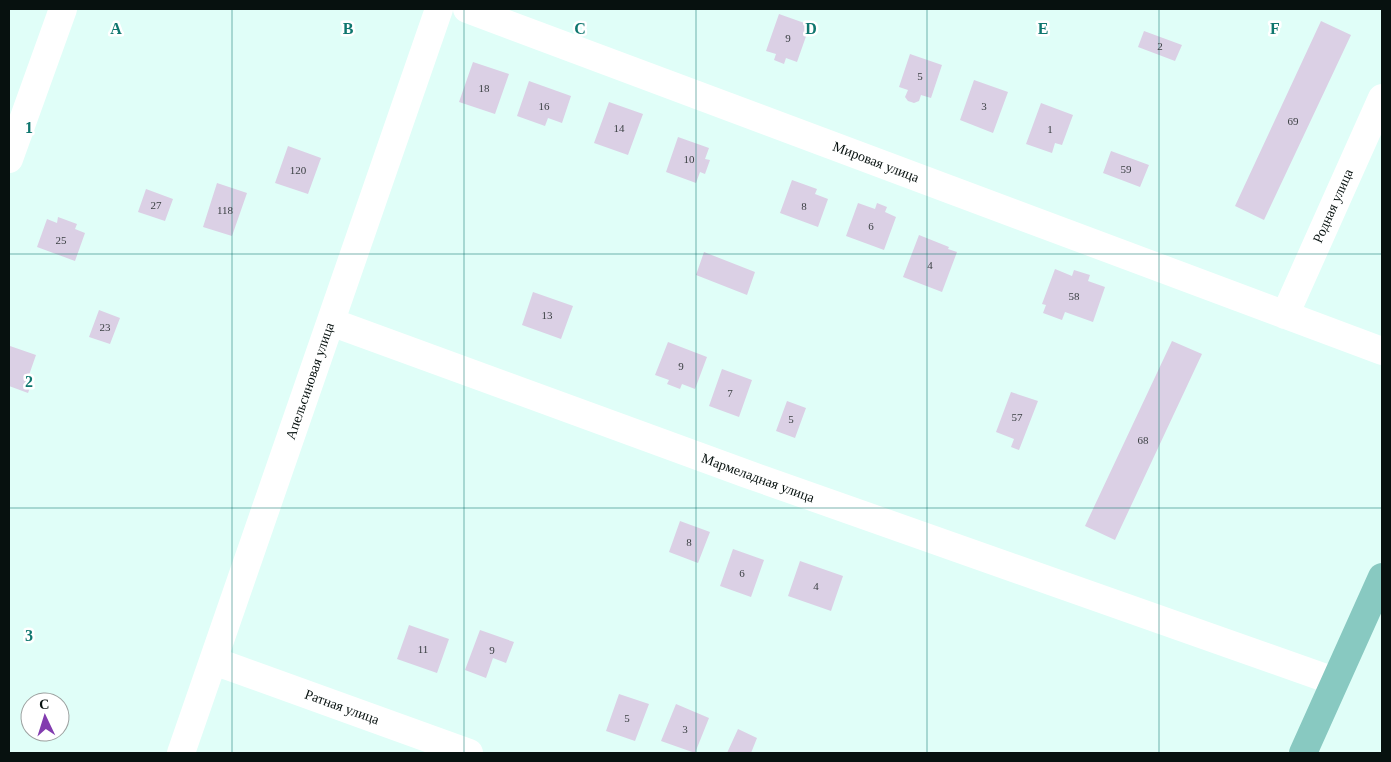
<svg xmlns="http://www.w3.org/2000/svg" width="1391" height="762" viewBox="0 0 1391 762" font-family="'Times New Roman',serif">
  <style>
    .building { fill: #dbd0e5 }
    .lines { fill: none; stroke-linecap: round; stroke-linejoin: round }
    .minor { stroke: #fff; stroke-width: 28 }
    .major { stroke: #88c9c1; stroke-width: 28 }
    .grid { fill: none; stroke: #0f766e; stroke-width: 1; stroke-opacity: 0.55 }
    .labels { text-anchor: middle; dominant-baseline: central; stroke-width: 5; stroke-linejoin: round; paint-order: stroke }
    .number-label { font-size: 11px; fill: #3c4144 }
    .street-label { font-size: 14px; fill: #07110f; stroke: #fff }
    .grid-label { font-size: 16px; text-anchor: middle; font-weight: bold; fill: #0f766e; stroke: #fff; stroke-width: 5; stroke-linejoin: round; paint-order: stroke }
  </style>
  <rect width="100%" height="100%" fill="#e0fef8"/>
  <path class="building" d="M 779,14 L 810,25 L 797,62 L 786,58 L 784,64 L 774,60 L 776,54 L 766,51 Z
    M 1321,21 L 1351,35 L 1264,220 L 1235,206 Z
    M 1144,31 L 1182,45 L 1175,61 L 1138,47 Z
    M 910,54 L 942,65 L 931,98 L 921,95 L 919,101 L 914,103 L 908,101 L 905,97 L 908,90 L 899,87 Z
    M 473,62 L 509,74 L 495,114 L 459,102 Z
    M 974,80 L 1008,92 L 993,133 L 960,120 Z
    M 529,81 L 571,96 L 562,123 L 548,118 L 545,126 L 517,116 Z
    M 609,102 L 643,114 L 628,155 L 594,143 Z
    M 1041,103 L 1073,115 L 1062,145 L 1055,143 L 1052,153 L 1026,144 Z
    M 678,137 L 709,148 L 705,159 L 710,160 L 705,174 L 700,172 L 696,183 L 666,172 Z
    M 288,146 L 321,158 L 308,194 L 275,183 Z
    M 1111,151 L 1149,165 L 1140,187 L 1103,173 Z
    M 792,180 L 817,189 L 815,194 L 828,199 L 818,227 L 780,213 Z
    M 217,183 L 247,193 L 232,236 L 203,227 Z
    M 146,189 L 173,199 L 165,221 L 138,212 Z
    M 858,203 L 875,209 L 877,203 L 887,207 L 885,212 L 896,217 L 884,250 L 846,236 Z
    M 58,217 L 77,224 L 75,229 L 85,233 L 75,261 L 37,247 L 47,219 L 57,223 Z
    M 919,235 L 949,247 L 948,249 L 957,252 L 942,292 L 903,277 Z
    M 704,252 L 755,272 L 747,295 L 696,275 Z
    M 1055,269 L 1072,276 L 1074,270 L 1090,275 L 1088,281 L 1105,287 L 1093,322 L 1065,312 L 1062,320 L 1043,313 L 1046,305 L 1042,304 Z
    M 533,292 L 573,306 L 561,339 L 522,325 Z
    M 99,310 L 120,318 L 110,344 L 89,337 Z
    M 1172,341 L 1202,354 L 1115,540 L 1085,526 Z
    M 668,342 L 707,357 L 695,389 L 682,384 L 680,389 L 667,384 L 669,380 L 655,375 Z
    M 10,346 L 36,355 L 29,375 L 34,377 L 28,393 L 9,386 Z
    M 722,369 L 752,380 L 739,417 L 709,406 Z
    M 1011,392 L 1038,401 L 1019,450 L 1011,447 L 1014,439 L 996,432 Z
    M 787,401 L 806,408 L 795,438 L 776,431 Z
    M 680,521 L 710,532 L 698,563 L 669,552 Z
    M 733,549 L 764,560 L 751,597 L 720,586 Z
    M 800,561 L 843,576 L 831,611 L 788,596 Z
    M 409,625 L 449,639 L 437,673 L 397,659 Z
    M 480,630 L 514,642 L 506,663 L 493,658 L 486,678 L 465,670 Z
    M 619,694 L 649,704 L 635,741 L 606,731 Z
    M 676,704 L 709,718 L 695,753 L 661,741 Z
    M 738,729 L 757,738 L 751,753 L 727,753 Z"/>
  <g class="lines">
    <path class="minor" d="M 467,9 L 1382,351
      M 9,159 L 63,9
      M 1285,315 L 1382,98
      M 331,322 L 747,474 L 1334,681
      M 214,661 L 469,753
      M 181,753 L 439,9"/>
    <path class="major" d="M 1303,753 L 1382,577"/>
  </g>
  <path class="grid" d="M 232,9 L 232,753M 464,9 L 464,753M 696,9 L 696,753M 927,9 L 927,753M 1159,9 L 1159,753M 9,254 L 1382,254M 9,508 L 1382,508"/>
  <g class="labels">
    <g class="number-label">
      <text x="788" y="38">9</text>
      <text x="1160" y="46">2</text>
      <text x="920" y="76">5</text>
      <text x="484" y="88">18</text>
      <text x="544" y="106">16</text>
      <text x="984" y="106">3</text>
      <text x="1293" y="121">69</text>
      <text x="619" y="128">14</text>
      <text x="1050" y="129">1</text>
      <text x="689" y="159">10</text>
      <text x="1126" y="169">59</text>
      <text x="298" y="170">120</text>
      <text x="156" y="205">27</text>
      <text x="804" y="206">8</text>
      <text x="225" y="210">118</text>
      <text x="871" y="226">6</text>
      <text x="61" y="240">25</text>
      <text x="930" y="265">4</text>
      <text x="1074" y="296">58</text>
      <text x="547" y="315">13</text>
      <text x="105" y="327">23</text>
      <text x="681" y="366">9</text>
      <text x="730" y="393">7</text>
      <text x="1017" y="417">57</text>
      <text x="791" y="419">5</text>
      <text x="1143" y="440">68</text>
      <text x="689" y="542">8</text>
      <text x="742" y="573">6</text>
      <text x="816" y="586">4</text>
      <text x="423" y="649">11</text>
      <text x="492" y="650">9</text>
      <text x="627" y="718">5</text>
      <text x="685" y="729">3</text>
    </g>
    <g class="street-label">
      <text transform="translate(876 162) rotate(21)">Мировая улица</text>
      <text transform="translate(1333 206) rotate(-66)">Родная улица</text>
      <text transform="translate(310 381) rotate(-71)">Апельсиновая улица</text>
      <text transform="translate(758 478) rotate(20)">Мармеладная улица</text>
      <text transform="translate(342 707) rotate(20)">Ратная улица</text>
    </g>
  </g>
  <g class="grid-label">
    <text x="116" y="34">A</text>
    <text x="348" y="34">B</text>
    <text x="580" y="34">C</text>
    <text x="811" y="34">D</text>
    <text x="1043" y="34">E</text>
    <text x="1275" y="34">F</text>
    <text x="29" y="133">1</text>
    <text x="29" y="387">2</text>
    <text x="29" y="641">3</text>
  </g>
  <rect width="1391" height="762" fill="none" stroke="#07110f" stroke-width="20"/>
  <g transform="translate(45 717) rotate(356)"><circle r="24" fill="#ffffff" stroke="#9ca09f"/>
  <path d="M0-4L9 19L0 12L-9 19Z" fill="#823caf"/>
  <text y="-8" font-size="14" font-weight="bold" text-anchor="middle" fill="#07110f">С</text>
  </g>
</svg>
